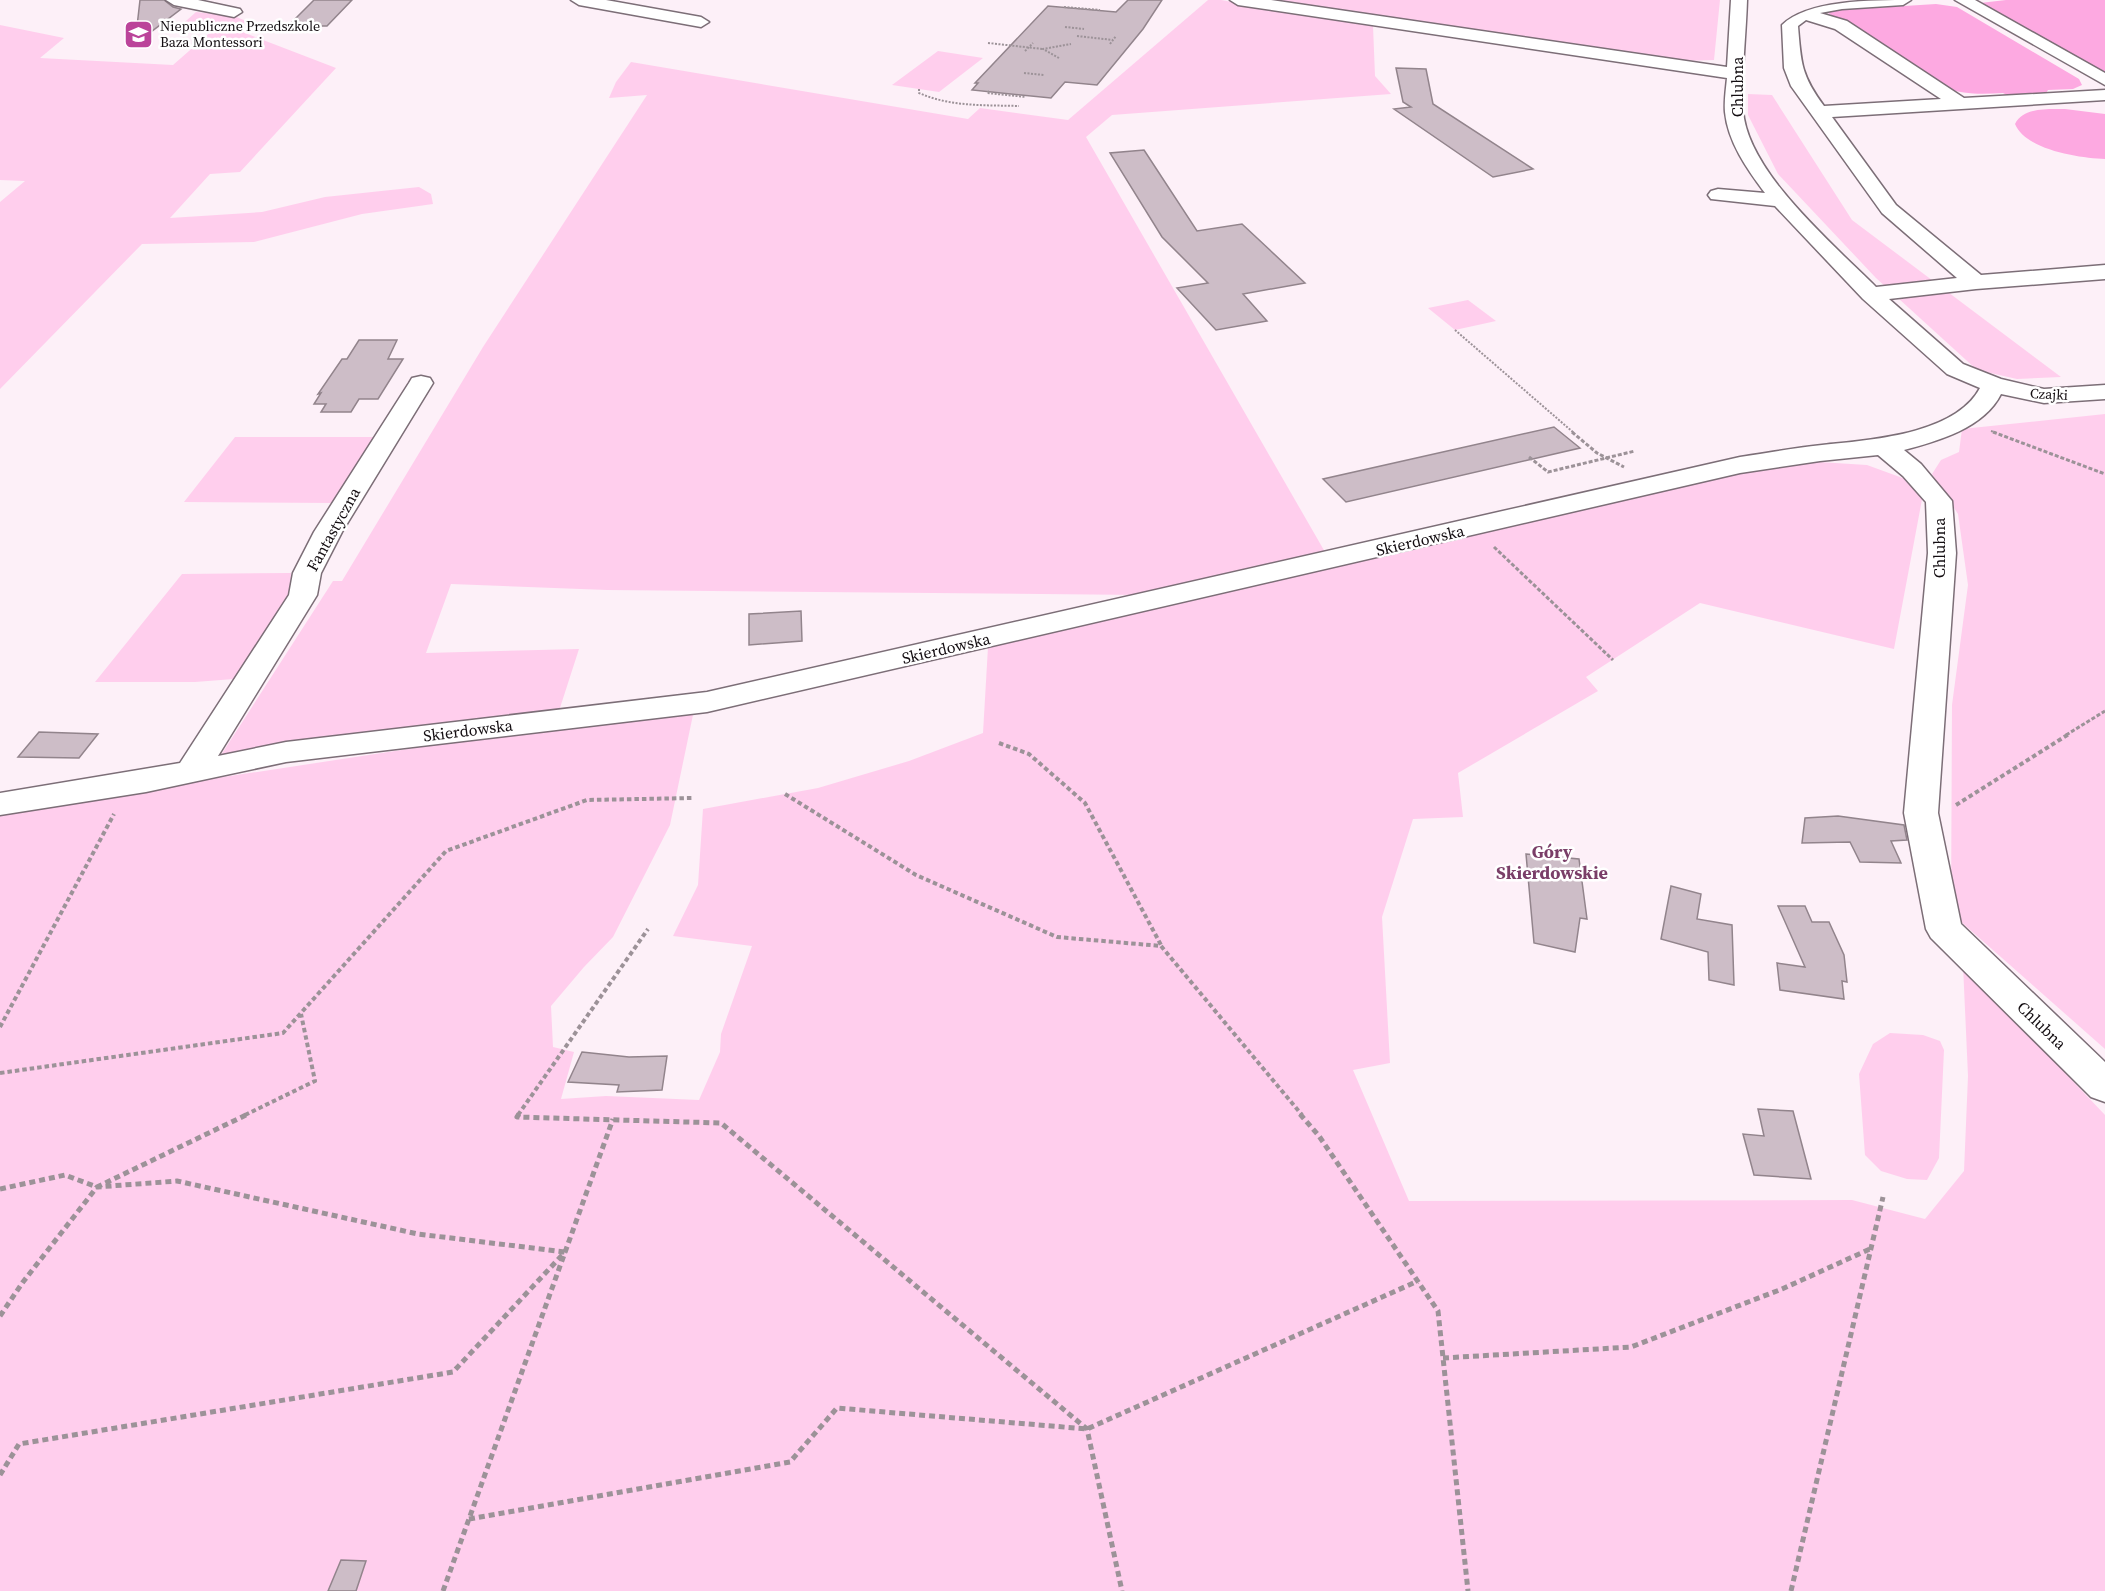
<svg xmlns="http://www.w3.org/2000/svg" width="2105" height="1591" viewBox="0 0 2105 1591" font-family="'Source Serif 4',serif">
  <style>
    .green { fill: #ffceed }
    .water { fill: #fda9e1 }
    .building { fill: #cdbdc7; stroke: #92848c; stroke-width: 1.5 }
    .lines { fill: none; stroke-linecap: round; stroke-linejoin: round }
    .minor-casing { stroke: #7c6e77; stroke-width: 3 }
    .path-far3 { stroke: #9c9298; stroke-width: 2; stroke-dasharray: 2 1.5; stroke-linecap: butt }
    .path-far2 { stroke: #9c9298; stroke-width: 3; stroke-dasharray: 4 2; stroke-linecap: butt }
    .path-far1 { stroke: #9c9298; stroke-width: 4; stroke-dasharray: 4.5 3; stroke-linecap: butt }
    .path { stroke: #9c9298; stroke-width: 5; stroke-dasharray: 6 4; stroke-linecap: butt }
    .minor { fill: #fff; fill-rule: evenodd }
    .labels { text-anchor: middle; dominant-baseline: central; stroke-width: 5; stroke-linejoin: round; paint-order: stroke }
    .far-poi-label { font-size: 14px; fill: #130d11; stroke: #fff; text-anchor: start }
    .far-street-label { font-size: 14px; fill: #130d11; stroke: #fff }
    .street-label { font-size: 16px; fill: #130d11; stroke: #fff }
    .neighbourhood-label { font-size: 18px; font-weight: bold; fill: #7a3e68; stroke: #fff }
  </style>
  <rect width="100%" height="100%" fill="#fdf0f8"/>
  <path class="green" d="M 1208,0 L 1221,0 L 1373,26 L 1375,76 L 1391,94 L 1112,115 L 1086,137 L 1325,552 L 1142,595 L 607,590 L 451,584 L 426,653 L 579,649 L 558,714 L 221,755 L 333,581 L 342,581 L 483,347 L 647,95 L 609,98 L 616,82 L 631,62 L 968,119 L 980,108 L 1068,120 Z
    M 1274,0 L 1720,0 L 1714,60 L 1683,61 Z
    M 196,12 L 234,16 L 246,21 L 237,30 L 336,68 L 240,172 L 210,174 L 170,218 L 262,212 L 325,197 L 419,187 L 431,194 L 433,204 L 362,214 L 254,242 L 142,244 L 0,389 L 0,202 L 25,181 L 0,180 L 0,25 L 64,38 L 40,58 L 173,65 L 213,30 L 177,29 Z
    M 938,51 L 983,58 L 939,92 L 892,85 Z
    M 1748,94 L 1772,95 L 1852,220 L 2061,377 L 2017,379 L 1977,370 L 1876,278 L 1778,174 L 1748,115 Z
    M 1468,300 L 1496,321 L 1455,330 L 1428,308 Z
    M 2105,414 L 2105,1049 L 1951,913 L 1952,705 L 1968,585 L 1958,514 L 1932,474 L 1941,460 L 1959,452 L 1962,429 Z
    M 235,437 L 376,437 L 334,503 L 184,502 Z
    M 1819,462 L 1867,465 L 1919,484 L 1923,494 L 1894,649 L 1700,603 L 1586,677 L 1598,691 L 1458,773 L 1463,817 L 1413,819 L 1382,917 L 1390,1063 L 1353,1070 L 1409,1201 L 1852,1200 L 1925,1219 L 1964,1171 L 1968,1076 L 1963,965 L 2105,1115 L 2105,1591 L 0,1591 L 0,811 L 586,722 L 694,710 L 670,825 L 613,937 L 584,967 L 551,1006 L 553,1047 L 574,1052 L 561,1099 L 606,1096 L 699,1100 L 720,1052 L 721,1034 L 752,946 L 673,936 L 698,885 L 703,809 L 818,788 L 909,761 L 983,733 L 988,647 L 1780,463 Z
    M 291,573 L 290,601 L 234,679 L 195,682 L 95,682 L 182,574 Z
    M 1890,1033 L 1923,1035 L 1940,1041 L 1944,1050 L 1939,1158 L 1927,1180 L 1907,1179 L 1881,1171 L 1865,1155 L 1859,1074 L 1873,1044 Z"/>
  <path class="water" d="M 2006,0 L 2105,0 L 2105,78 L 1980,3 Z
    M 1936,4 L 1957,7 L 2079,79 L 2082,85 L 2073,89 L 2048,90 L 2046,93 L 2007,95 L 2003,93 C 1983,94 1965,95 1945,88 L 1825,11 Z
    M 2065,109 L 2105,114 L 2105,159 C 2079,158 2026,150 2015,124 C 2023,107 2049,109 2065,109 Z"/>
  <path class="building" d="M 140,0 L 164,0 L 173,7 L 181,9 L 135,44 Z
    M 314,0 L 352,0 L 327,26 L 288,26 Z
    M 1128,0 L 1162,0 L 1143,29 L 1097,85 L 1065,82 L 1051,98 L 972,90 L 978,83 L 975,83 L 1048,6 L 1116,12 Z
    M 1396,68 L 1426,69 L 1433,104 L 1533,169 L 1493,177 L 1394,109 L 1411,107 L 1403,102 Z
    M 1144,150 L 1197,231 L 1242,224 L 1305,283 L 1243,294 L 1267,321 L 1216,330 L 1177,288 L 1208,283 L 1162,237 L 1110,153 Z
    M 359,340 L 397,340 L 388,359 L 403,359 L 378,399 L 359,399 L 351,412 L 321,412 L 326,404 L 314,404 L 321,393 L 318,394 L 342,359 L 347,359 Z
    M 1554,427 L 1580,448 L 1346,502 L 1323,479 Z
    M 801,611 L 802,641 L 749,645 L 749,614 Z
    M 39,732 L 98,734 L 79,758 L 18,757 Z
    M 1838,816 L 1904,825 L 1907,840 L 1891,841 L 1901,863 L 1860,862 L 1850,842 L 1802,843 L 1805,818 Z
    M 1526,854 L 1579,859 L 1587,919 L 1580,918 L 1575,952 L 1534,943 Z
    M 1671,886 L 1701,894 L 1697,919 L 1732,925 L 1734,985 L 1709,980 L 1708,952 L 1661,939 Z
    M 1778,906 L 1805,906 L 1812,922 L 1829,922 L 1844,955 L 1847,982 L 1842,981 L 1844,999 L 1780,990 L 1777,963 L 1805,967 Z
    M 582,1052 L 629,1057 L 667,1056 L 662,1090 L 617,1092 L 619,1085 L 568,1082 Z
    M 1758,1109 L 1793,1111 L 1811,1179 L 1754,1175 L 1743,1134 L 1764,1136 Z
    M 341,1560 L 366,1561 L 356,1591 L 328,1591 Z"/>
  <g class="lines">
    <defs>
      <path id="minor" d="M 166,0 L 198,0 L 240,9 L 242,12 L 234,17 L 174,5 Z
        M 571,0 L 606,0 L 701,17 L 709,22 L 701,27 L 579,5 Z
        M 1230,0 L 1271,0 L 1727,67 L 1731,0 L 1747,0 C 1746,36 1741,74 1743,110 C 1747,172 1834,245 1876,287 L 1957,278 L 1882,213 L 1791,86 L 1784,68 L 1782,25 C 1807,0 1871,0 1911,0 L 1903,5 L 1842,9 L 1820,13 L 1847,21 L 1964,98 L 2105,90 L 2105,100 L 1832,117 L 1896,205 L 1981,275 L 2105,265 L 2105,279 L 1976,289 L 1889,299 L 1963,364 L 2001,379 L 2044,389 L 2105,385 L 2105,399 L 2044,403 L 2001,394 C 1984,428 1938,441 1904,450 L 1921,464 L 1952,501 L 1956,553 L 1938,813 L 1961,924 L 2105,1062 L 2105,1102 L 2091,1097 L 1931,938 L 1926,929 L 1904,813 L 1928,553 L 1926,502 L 1903,476 L 1878,455 L 1820,461 L 1740,473 L 707,712 L 286,762 L 146,792 L 0,815 L 0,793 L 180,763 L 289,595 L 293,573 L 314,532 L 409,383 L 412,378 L 421,376 L 430,378 L 433,383 L 342,532 L 321,573 L 317,595 L 218,756 L 286,742 L 707,692 L 1740,457 C 1767,453 1794,448 1822,445 C 1869,440 1955,435 1980,388 L 1947,374 L 1863,299 L 1775,206 L 1711,199 L 1708,195 L 1711,191 L 1718,189 L 1765,193 C 1747,169 1728,142 1725,112 C 1724,101 1726,89 1727,78 L 1238,5 ZM 1806,20 L 1835,29 L 1941,99 L 1824,106 C 1801,75 1801,63 1798,26 Z
        M 1955,0 L 1975,0 L 2105,73 L 2105,85 Z"/>
    </defs>
    <use href="#minor" class="minor-casing"/>
    <path class="path-far3" d="M 1064,7 L 1100,10
      M 1065,27 L 1084,29
      M 1077,36 L 1113,40
      M 988,43 L 1043,49
      M 1110,44 L 1116,36
      M 1025,51 L 1033,43
      M 1059,58 L 1043,49 L 1071,44
      M 1024,73 L 1044,75
      M 919,89 L 919,93 C 951,107 985,105 1019,106
      M 989,91 L 987,93 L 1026,97
      M 1455,330 L 1574,433
      M 1991,431 L 1997,433"/>
    <path class="path-far2" d="M 1572,432 L 1597,453 L 1624,467
      M 1993,432 L 2105,474
      M 1529,457 L 1548,472 L 1635,451
      M 1494,547 L 1613,660
      M 2066,735 L 2105,711"/>
    <path class="path-far1" d="M 999,743 L 1029,754 L 1085,803 L 1161,945
      M 785,794 L 916,875 L 1057,937 L 1161,946 L 1302,1115
      M 1956,805 L 2069,734
      M 0,1027 L 114,814
      M 0,1073 L 283,1033 L 446,851 L 587,800 L 693,798
      M 245,1115 L 315,1081 L 301,1014
      M 518,1115 L 648,929"/>
    <path class="path" d="M 519,1114 L 517,1117 L 721,1123 L 1087,1429 L 1122,1591
      M 1300,1114 L 1319,1136 L 1438,1311 L 1468,1591
      M 0,1189 L 65,1175 L 97,1187 L 248,1114
      M 0,1316 L 23,1282 L 97,1187 L 177,1181 L 418,1234 L 565,1252
      M 1443,1358 L 1631,1347 L 1782,1289 L 1870,1249
      M 0,1475 L 19,1444 L 453,1372 L 565,1252
      M 469,1519 L 790,1462 L 837,1408 L 1087,1429 L 1418,1281
      M 443,1591 L 613,1119
      M 1791,1591 L 1883,1197"/>
    <use href="#minor" class="minor"/>
  </g>
  <defs>
    <symbol id="school-square" viewBox="-11 -11 22 22"><rect x="-9" y="-9" width="18" height="18" rx="4" fill="#bb449a" stroke="#fff"/><path d="M0-5L7-2L0 1L-7-2ZM-4 1L0 2.5L4 1V4Q0 6-4 4Z" fill="#fff"/></symbol>
  </defs>
  <g fill-rule="evenodd">
    <use href="#school-square" x="122" y="18" width="33" height="33"/>
  </g>
  <g class="labels">
    <g class="far-poi-label">
      <text x="160" y="26">Niepubliczne Przedszkole<tspan x="160" dy="16">Baza Montessori</tspan></text>
    </g>
    <g class="far-street-label">
      <text transform="translate(2049 394) rotate(3)">Czajki</text>
    </g>
    <g class="street-label">
      <text transform="translate(1737 87) rotate(-90)">Chlubna</text>
      <text transform="translate(333 529) rotate(-61)">Fantastyczna</text>
      <text transform="translate(1420 540) rotate(-13)">Skierdowska</text>
      <text transform="translate(1939 548) rotate(-90)">Chlubna</text>
      <text transform="translate(946 648) rotate(-13)">Skierdowska</text>
      <text transform="translate(468 730) rotate(-7)">Skierdowska</text>
      <text transform="translate(2042 1025) rotate(44)">Chlubna</text>
    </g>
    <g class="neighbourhood-label">
      <text x="1552" y="851">Góry<tspan x="1552" dy="21">Skierdowskie</tspan></text>
    </g>
  </g>
</svg>
